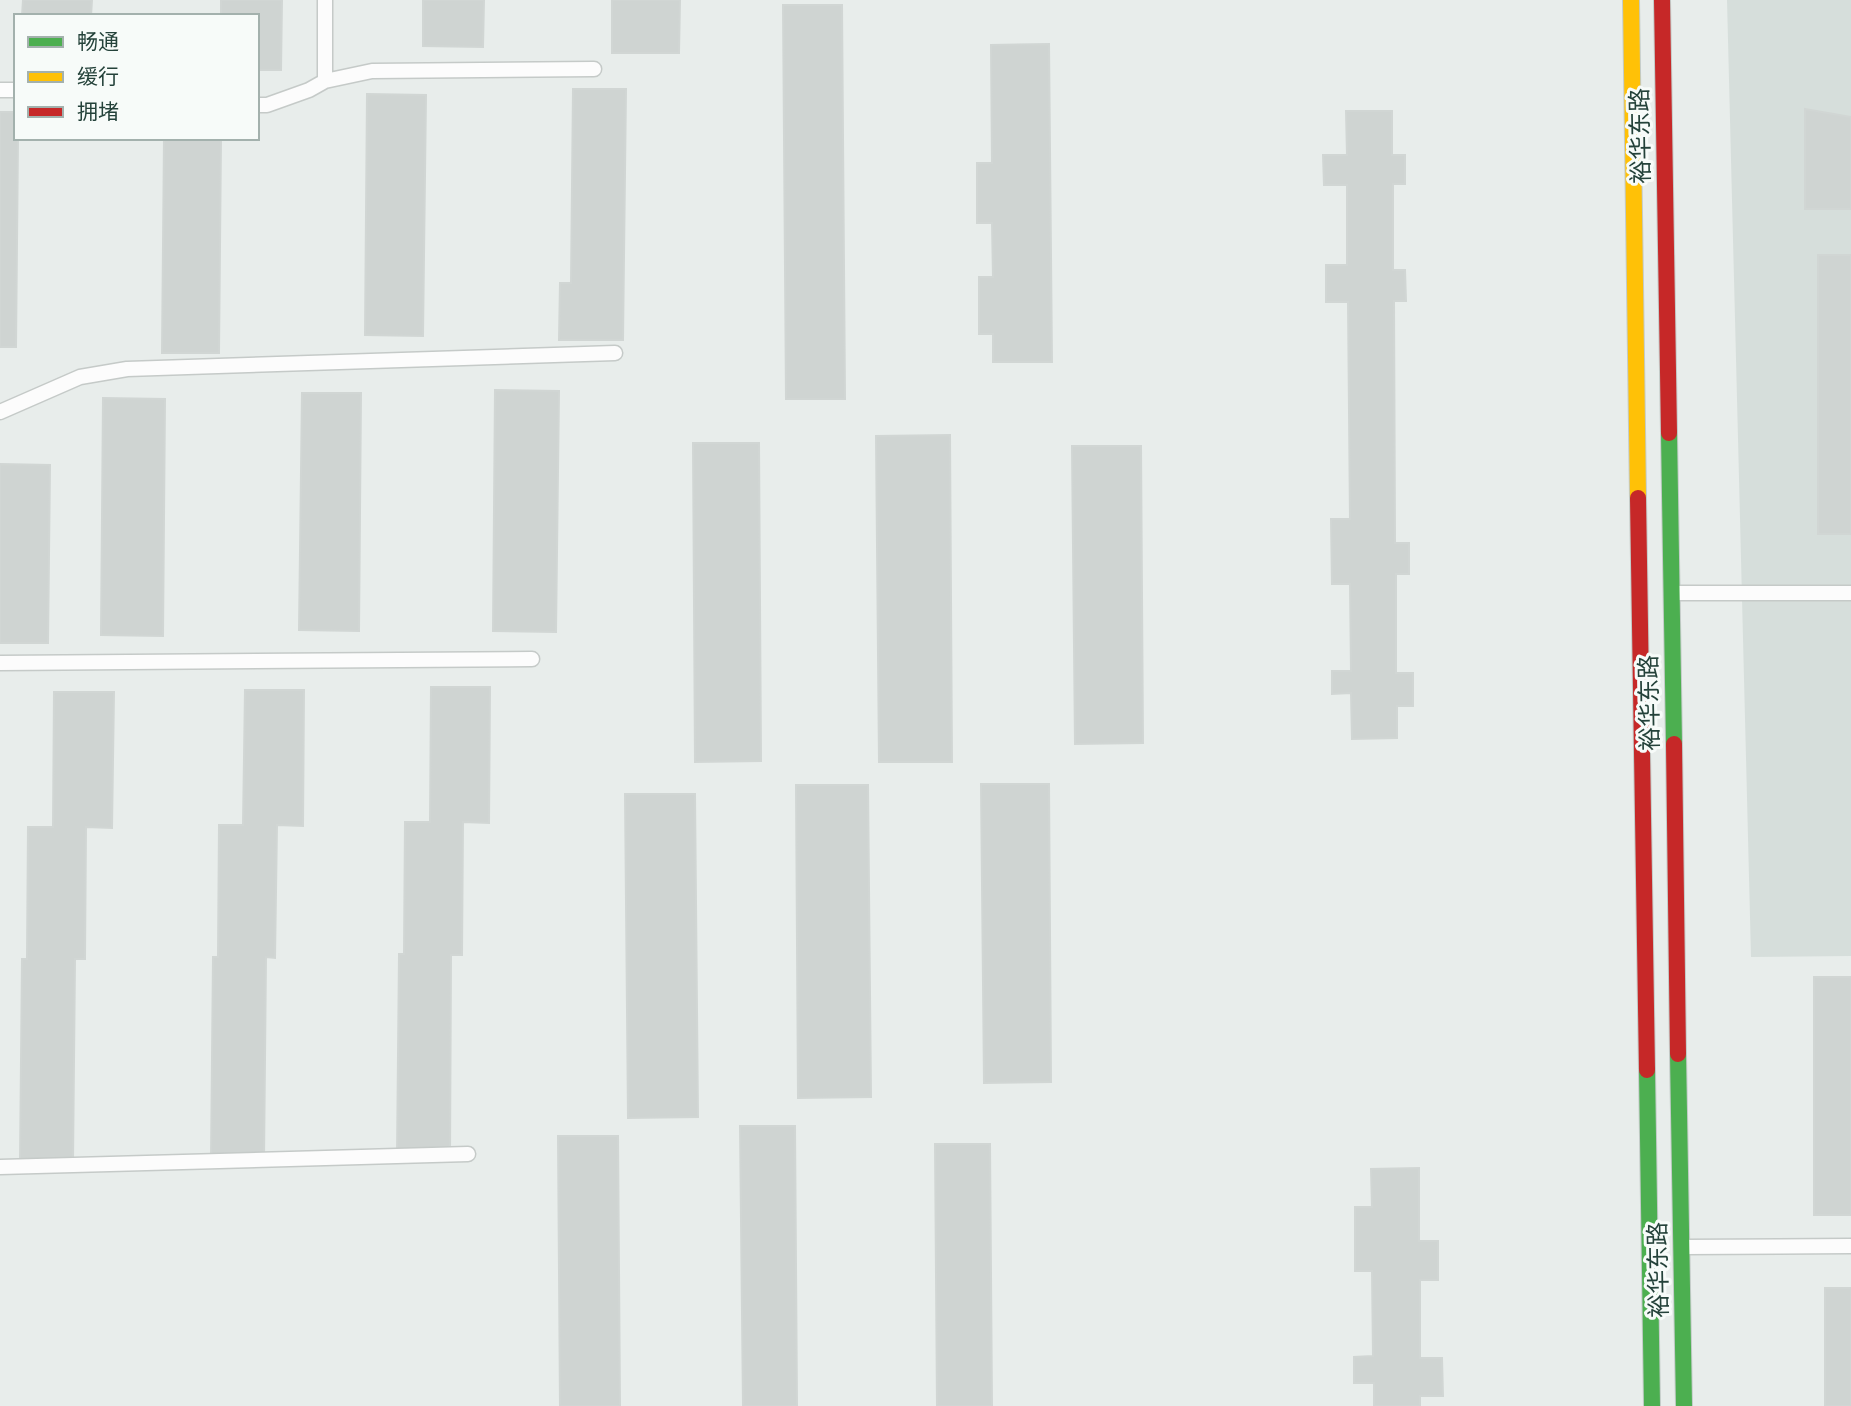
<svg xmlns="http://www.w3.org/2000/svg" width="1851" height="1406" viewBox="0 0 1851 1406" font-family="'Sofia Sans Condensed','Noto Sans SC',sans-serif">
  <style>
    .built { fill: #d6dedb }
    .building { fill: #cfd4d2; stroke: #d1d6d4; stroke-width: 2 }
    .lines { fill: none; stroke-linecap: round; stroke-linejoin: round }
    .lane-casing { stroke: #c5cac8; stroke-width: 17 }
    .fast-casing { stroke: #c3cbc8; stroke-width: 18 }
    .slow-casing { stroke: #c3cbc8; stroke-width: 18 }
    .jam-casing { stroke: #c3cbc8; stroke-width: 18 }
    .lane { stroke: #fcfcfc; stroke-width: 14 }
    .fast { stroke: #4caf50; stroke-width: 16 }
    .slow { stroke: #ffc107; stroke-width: 16 }
    .jam { stroke: #c62828; stroke-width: 16 }
    .labels { text-anchor: middle; dominant-baseline: central; stroke-width: 6; stroke-linejoin: round; paint-order: stroke }
    .street-label { font-size: 24px; fill: #24423a; stroke: #f7fbf9 }
  </style>
  <rect width="100%" height="100%" fill="#e8edeb"/>
  <path class="built" d="M 1727,0 L 1851,0 L 1851,956 L 1751,957 Z"/>
  <path class="building" d="M 23,0 L 92,0 L 91,16 L 22,16 Z
    M 221,0 L 282,0 L 281,70 L 257,70 L 257,16 L 221,16 Z
    M 423,0 L 484,0 L 483,47 L 423,46 Z
    M 612,0 L 680,0 L 679,53 L 612,53 Z
    M 783,5 L 842,5 L 845,399 L 786,399 Z
    M 1049,44 L 1052,362 L 993,362 L 993,334 L 979,334 L 979,277 L 993,277 L 992,223 L 977,223 L 977,163 L 992,163 L 991,45 Z
    M 573,89 L 626,89 L 623,340 L 559,340 L 560,283 L 571,283 Z
    M 367,94 L 426,95 L 423,336 L 365,335 Z
    M 1805,109 L 1851,117 L 1851,209 L 1805,209 Z
    M 1346,111 L 1392,111 L 1392,155 L 1405,155 L 1405,184 L 1393,184 L 1393,270 L 1405,270 L 1406,301 L 1394,301 L 1395,543 L 1409,543 L 1409,574 L 1396,574 L 1396,673 L 1413,673 L 1413,706 L 1397,706 L 1397,738 L 1352,739 L 1351,693 L 1332,694 L 1332,671 L 1351,671 L 1350,584 L 1332,584 L 1331,519 L 1350,519 L 1348,302 L 1326,302 L 1326,265 L 1347,265 L 1347,185 L 1324,185 L 1323,155 L 1347,155 Z
    M 0,112 L 16,112 L 16,138 L 18,138 L 16,347 L 0,347 Z
    M 164,138 L 221,138 L 219,353 L 162,353 Z
    M 1818,255 L 1851,255 L 1851,534 L 1818,534 Z
    M 495,390 L 559,391 L 556,632 L 493,631 Z
    M 302,393 L 361,393 L 359,631 L 299,630 Z
    M 103,398 L 165,399 L 163,636 L 101,635 Z
    M 950,435 L 952,762 L 879,762 L 876,436 Z
    M 693,443 L 759,443 L 761,761 L 695,762 Z
    M 1072,446 L 1141,446 L 1143,743 L 1075,744 Z
    M 0,464 L 50,465 L 48,643 L 0,643 Z
    M 431,687 L 490,687 L 489,823 L 463,822 L 462,955 L 451,955 L 450,1157 L 397,1157 L 399,954 L 404,954 L 405,822 L 430,822 Z
    M 245,690 L 304,690 L 303,826 L 277,825 L 275,958 L 266,957 L 264,1160 L 211,1160 L 213,957 L 218,957 L 219,825 L 243,825 Z
    M 54,692 L 114,692 L 112,828 L 86,827 L 85,959 L 75,959 L 73,1162 L 20,1162 L 22,959 L 27,959 L 28,827 L 53,827 Z
    M 981,784 L 1049,784 L 1051,1082 L 984,1083 Z
    M 796,785 L 868,785 L 871,1097 L 798,1098 Z
    M 625,794 L 695,794 L 698,1117 L 628,1118 Z
    M 1814,977 L 1851,977 L 1851,1215 L 1814,1215 Z
    M 740,1126 L 795,1126 L 797,1406 L 743,1406 Z
    M 558,1136 L 618,1136 L 620,1406 L 560,1406 Z
    M 935,1144 L 990,1144 L 992,1406 L 937,1406 Z
    M 1419,1168 L 1419,1241 L 1438,1241 L 1438,1280 L 1420,1280 L 1420,1358 L 1442,1358 L 1443,1396 L 1420,1396 L 1420,1406 L 1374,1406 L 1374,1383 L 1354,1383 L 1354,1357 L 1373,1356 L 1372,1271 L 1355,1271 L 1355,1207 L 1372,1207 L 1371,1169 Z
    M 1825,1288 L 1851,1288 L 1851,1406 L 1825,1406 Z"/>
  <g class="lines">
    <defs>
      <path id="lane" d="M 325,0 L 325,81
        M 0,90 L 16,90
        M 257,105 L 267,105 L 309,90 L 325,81 L 372,71 L 594,69
        M 0,412 L 80,377 L 127,369 L 615,353
        M 1674,593 L 1851,593
        M 0,663 L 532,659
        M 0,1167 L 468,1154
        M 1684,1247 L 1851,1246"/>
      <path id="fast" d="M 1669,433 L 1674,744
        M 1678,1054 L 1684,1406
        M 1647,1070 L 1652,1406"/>
      <path id="slow" d="M 1631,0 L 1638,498"/>
      <path id="jam" d="M 1662,0 L 1669,433
        M 1638,498 L 1647,1070
        M 1674,744 L 1678,1054"/>
    </defs>
    <use href="#lane" class="lane-casing"/>
    <use href="#fast" class="fast-casing"/>
    <use href="#slow" class="slow-casing"/>
    <use href="#jam" class="jam-casing"/>
    <use href="#lane" class="lane"/>
    <use href="#fast" class="fast"/>
    <use href="#slow" class="slow"/>
    <use href="#jam" class="jam"/>
  </g>
  <g class="labels">
    <g class="street-label">
      <text transform="translate(1641 136) rotate(-91)">裕华东路</text>
      <text transform="translate(1650 703) rotate(-91)">裕华东路</text>
      <text transform="translate(1659 1270) rotate(-91)">裕华东路</text>
    </g>
  </g>
  <rect x="14" y="14" width="245" height="126" fill="#f7fbf9" stroke="#a3b1ad" stroke-width="2"/>
  <rect x="28" y="37" width="35" height="10" fill="#4caf50" stroke="#a3b1ad" stroke-width="2"/>
  <text x="77" y="49" font-size="21" fill="#24423a">畅通</text>
  <rect x="28" y="72" width="35" height="10" fill="#ffc107" stroke="#a3b1ad" stroke-width="2"/>
  <text x="77" y="84" font-size="21" fill="#24423a">缓行</text>
  <rect x="28" y="107" width="35" height="10" fill="#c62828" stroke="#a3b1ad" stroke-width="2"/>
  <text x="77" y="119" font-size="21" fill="#24423a">拥堵</text>
</svg>
